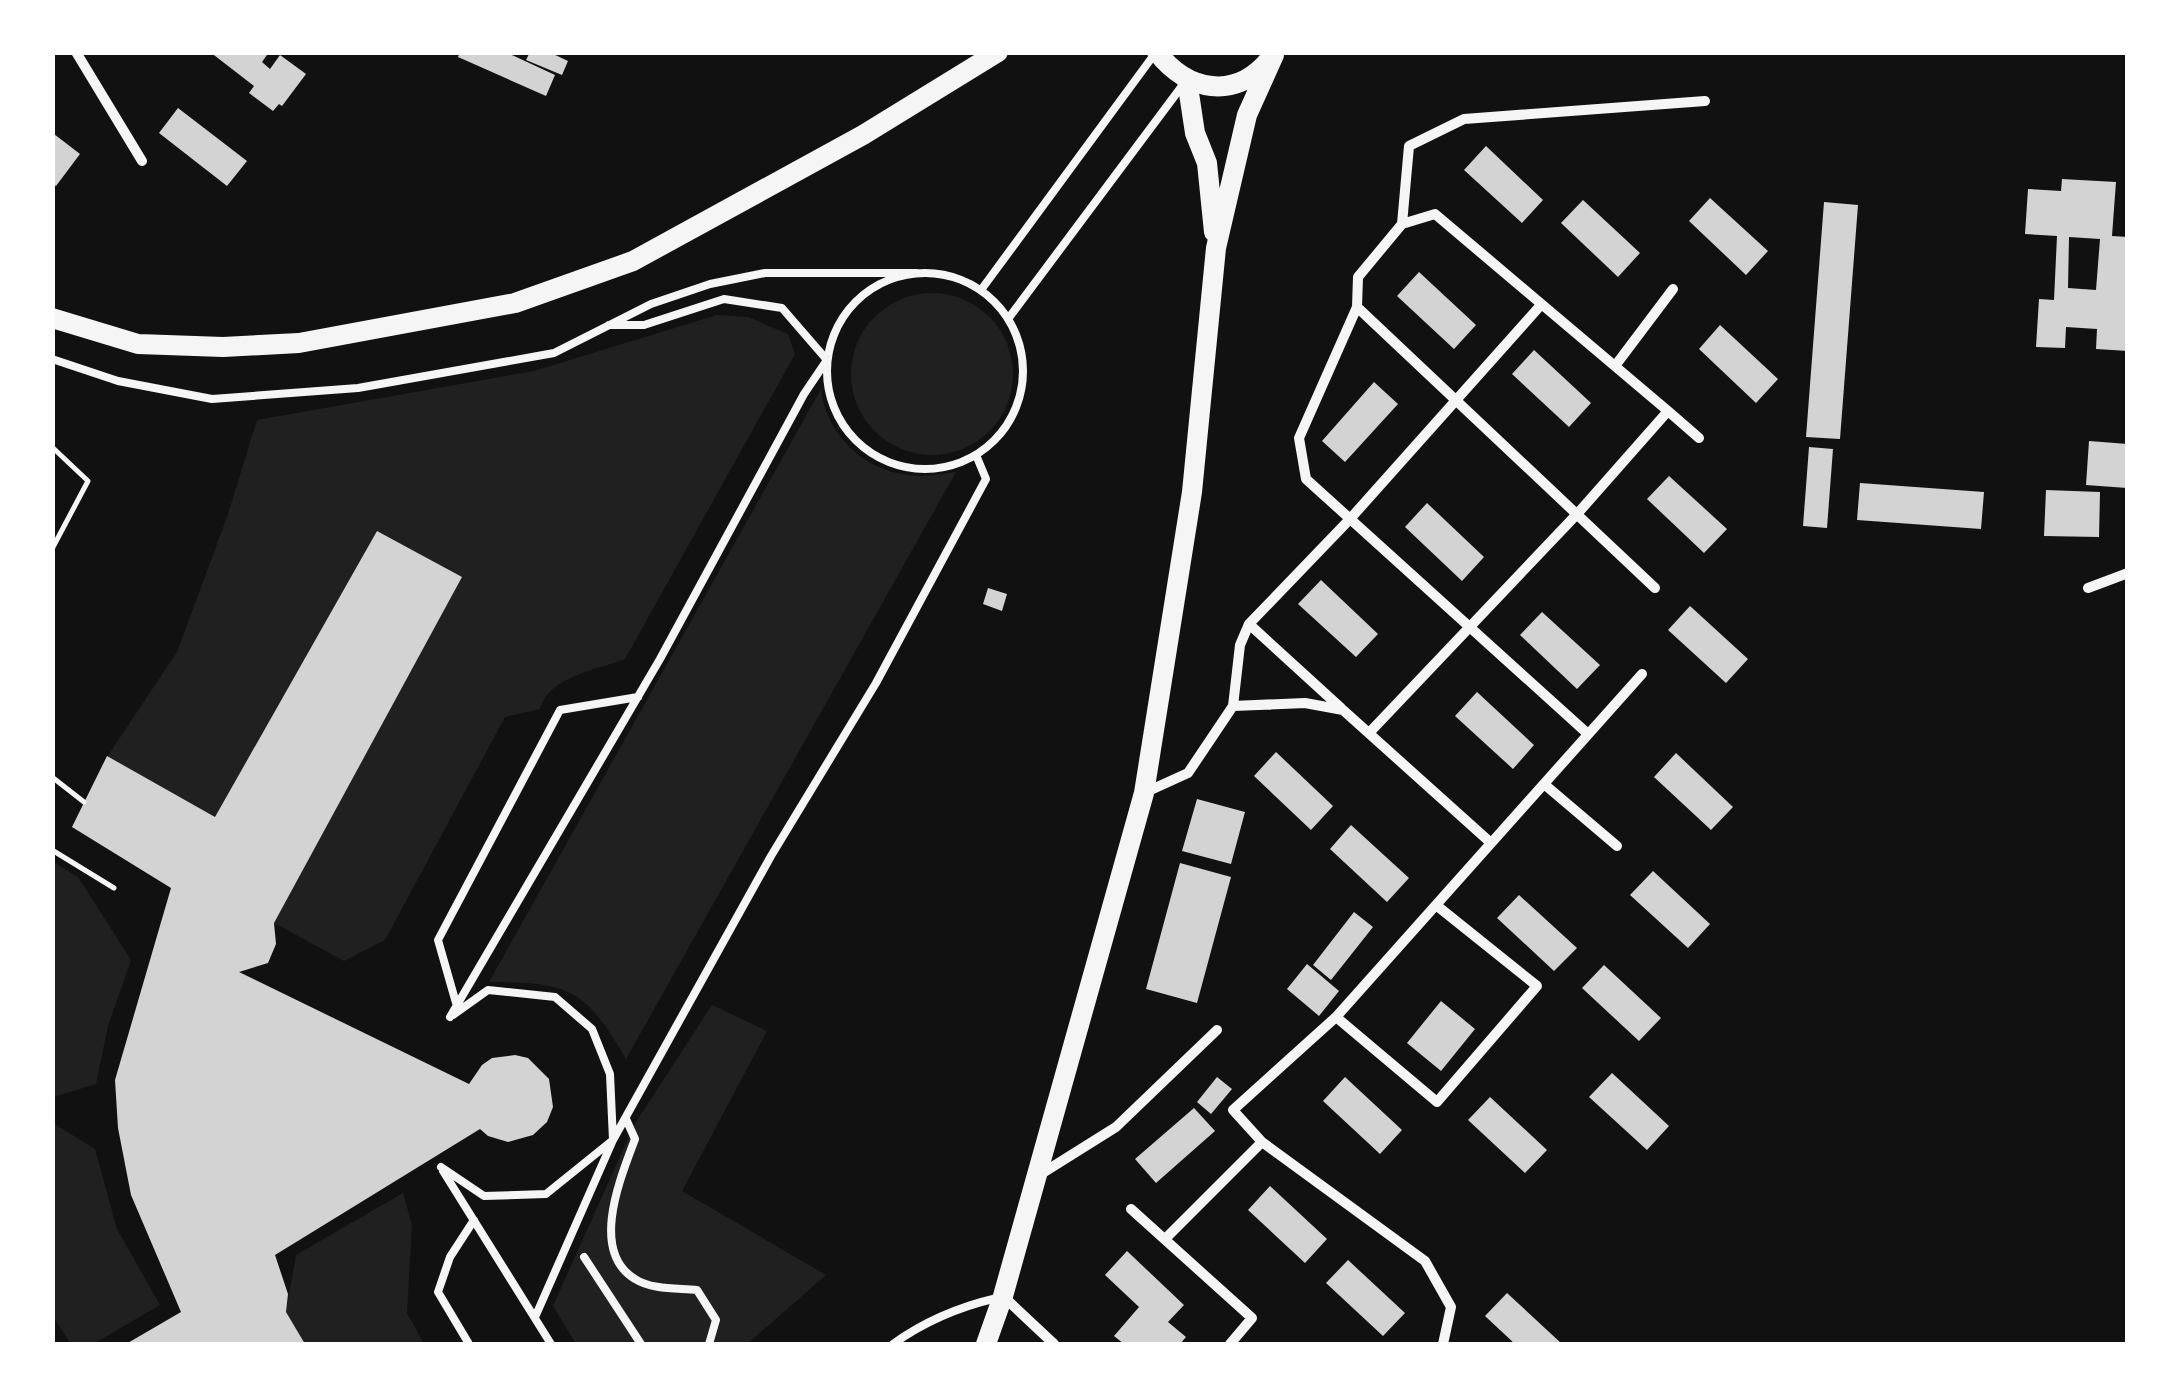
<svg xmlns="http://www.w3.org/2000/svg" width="2180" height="1397" viewBox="0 0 2180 1397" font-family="'Noto Sans',sans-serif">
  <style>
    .green { fill: #202020 }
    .building { fill: #d3d3d3; fill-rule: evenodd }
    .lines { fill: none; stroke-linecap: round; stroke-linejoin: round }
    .path { stroke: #f5f5f5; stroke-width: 5 }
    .service { stroke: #f5f5f5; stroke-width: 8 }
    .minor { stroke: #f5f5f5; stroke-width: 10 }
    .secondary { stroke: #f5f5f5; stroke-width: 20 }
  </style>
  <rect width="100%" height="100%" fill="#111"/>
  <path class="green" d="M851 374a81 81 0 1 1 162 0a81 81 0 1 1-162 0Z
    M 717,315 L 748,317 L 788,334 L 795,354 L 625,659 C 597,670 549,676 540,709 L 505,717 L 385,940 L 344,961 L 274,923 L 461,577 L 377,531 L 215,817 L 107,757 L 177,652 L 227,517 L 257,420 L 534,371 Z
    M 821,389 C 826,433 863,471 909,475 C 924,477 941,474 956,472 L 626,1059 C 584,987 569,983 489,982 Z
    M 52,861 L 78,877 L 131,960 L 108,1026 L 96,1084 L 53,1097 Z
    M 712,1005 L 767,1031 L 682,1191 L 826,1275 L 747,1344 L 576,1344 L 553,1306 L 634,1125 Z
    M 53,1123 L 95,1149 L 117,1229 L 160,1305 L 93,1344 L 71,1344 L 53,1317 Z
    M 403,1193 L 412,1225 L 407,1313 L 424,1344 L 305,1344 L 286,1312 L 296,1255 Z"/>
  <path class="building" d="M 210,52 L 269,52 L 262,62 L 270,69 L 280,55 L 306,74 L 282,106 L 279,104 L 273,111 L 249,93 L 254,86 Z
    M 460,52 L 513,52 L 512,55 L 555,75 L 546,96 L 458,57 Z
    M 530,52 L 549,52 L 568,61 L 562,75 L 526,60 Z
    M 178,108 L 247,161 L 227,186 L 159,133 Z
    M 54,134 L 80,154 L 56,186 L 52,184 Z
    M 1486,146 L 1543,200 L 1522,223 L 1464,170 Z
    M 2062,179 L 2116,182 L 2112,236 L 2128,237 L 2128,351 L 2096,349 L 2097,329 L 2066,327 L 2065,348 L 2036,347 L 2039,299 L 2054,300 L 2057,236 L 2025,234 L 2028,189 L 2061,191 ZM 2069,237 L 2100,239 L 2096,290 L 2068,288 Z
    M 1710,198 L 1768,251 L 1746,275 L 1689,221 Z
    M 1583,200 L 1640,253 L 1618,277 L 1561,223 Z
    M 1824,202 L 1858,205 L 1840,439 L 1806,437 Z
    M 1419,272 L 1476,325 L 1454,349 L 1397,296 Z
    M 1720,325 L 1778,379 L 1756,403 L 1699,349 Z
    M 1534,350 L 1591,403 L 1569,427 L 1512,374 Z
    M 1374,382 L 1398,404 L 1345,462 L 1322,441 Z
    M 2089,441 L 2128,444 L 2127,488 L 2086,485 Z
    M 1809,447 L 1833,449 L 1827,528 L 1803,526 Z
    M 1669,476 L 1727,529 L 1704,553 L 1647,499 Z
    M 1860,483 L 1984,492 L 1981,529 L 1857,520 Z
    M 2046,490 L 2100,492 L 2099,537 L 2044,536 Z
    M 1427,503 L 1484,557 L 1462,581 L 1405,527 Z
    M 377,531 L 462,577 L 274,923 L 276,944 L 268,963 L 239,972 L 469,1084 L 482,1065 L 492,1058 L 515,1055 L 528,1058 L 549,1079 L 553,1107 L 547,1122 L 533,1135 L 508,1142 L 488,1136 L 480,1129 L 275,1255 L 288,1294 L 286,1312 L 305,1344 L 126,1344 L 181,1312 L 131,1195 L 118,1128 L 115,1080 L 171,888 L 72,827 L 107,756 L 215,817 Z
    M 1321,580 L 1378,634 L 1356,657 L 1298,604 Z
    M 988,588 L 1007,594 L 1002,611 L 983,604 Z
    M 1690,606 L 1748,659 L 1726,683 L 1668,630 Z
    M 1542,612 L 1600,665 L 1577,689 L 1520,635 Z
    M 1477,692 L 1534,745 L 1513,769 L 1455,716 Z
    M 1276,752 L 1333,806 L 1311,830 L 1254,776 Z
    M 1676,753 L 1733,807 L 1711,830 L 1654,777 Z
    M 1197,799 L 1245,812 L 1231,864 L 1182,851 Z
    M 1351,825 L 1409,878 L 1387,902 L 1330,849 Z
    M 1180,863 L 1231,877 L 1197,1003 L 1146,989 Z
    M 1653,871 L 1710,924 L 1688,948 L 1630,895 Z
    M 1519,895 L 1577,948 L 1554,971 L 1497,918 Z
    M 1354,912 L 1373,927 L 1331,980 L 1313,965 Z
    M 1307,964 L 1339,991 L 1319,1016 L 1287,989 Z
    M 1604,965 L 1661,1018 L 1639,1041 L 1582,988 Z
    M 1441,1001 L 1475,1029 L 1441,1071 L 1407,1043 Z
    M 1612,1073 L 1669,1126 L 1647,1150 L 1589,1097 Z
    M 1217,1077 L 1232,1089 L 1211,1114 L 1197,1102 Z
    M 1345,1077 L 1402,1130 L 1380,1154 L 1323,1101 Z
    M 1490,1097 L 1547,1150 L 1525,1173 L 1468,1120 Z
    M 1194,1108 L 1215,1131 L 1156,1183 L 1135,1159 Z
    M 1270,1186 L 1327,1239 L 1305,1263 L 1248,1210 Z
    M 1127,1251 L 1184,1305 L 1168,1322 L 1186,1337 L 1180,1344 L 1124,1344 L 1114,1336 L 1139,1307 L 1105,1275 Z
    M 1348,1260 L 1405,1313 L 1383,1336 L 1326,1283 Z
    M 1507,1293 L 1562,1344 L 1515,1344 L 1485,1316 Z"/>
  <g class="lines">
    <path class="path" d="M 52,447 L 88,481 L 52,549
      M 52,777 L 84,802
      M 52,850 L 114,888"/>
    <path class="service" d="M827 371a98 98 0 1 1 196 0a98 98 0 1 1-196 0Z
      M 981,290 L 1156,52
      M 1008,319 L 1182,86
      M 52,359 L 118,381 L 212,399 L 358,388 L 554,353 L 651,304 L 710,284 L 765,273 L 916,273
      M 456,1003 L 438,940 L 560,710 L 638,697
      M 450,1017 L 660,659 L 804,394 L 827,360 L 782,308 L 724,299 L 644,325 L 609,325
      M 626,1119 L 635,1139 C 621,1177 589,1251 635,1279 C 652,1290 678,1288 697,1290 L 716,1320 L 709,1344
      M 441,1167 L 484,1196 L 546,1194 L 613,1140 L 610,1074 L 592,1029 L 555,997 L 488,990 L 453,1015
      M 443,1171 L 551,1344
      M 584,1257 L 641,1344
      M 536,1315 L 613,1140 L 771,856 L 876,683 L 986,479 L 976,455
      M 469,1344 L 438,1292 L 450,1257 L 474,1220
      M 893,1344 C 925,1321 958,1307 997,1298"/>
    <path class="minor" d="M 76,52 L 142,161
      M 1402,224 L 1409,146 L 1464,119 L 1705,101
      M 1357,307 L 1299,438 L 1306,479 L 1588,734
      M 1615,366 L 1673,289
      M 1668,411 L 1699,438
      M 2088,588 L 2128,573
      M 1249,624 L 1341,708
      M 1233,706 L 1240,645 L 1249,624 L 1350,519 L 1540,306
      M 1369,733 L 1578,513 L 1668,411 L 1435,214 L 1402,224 L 1358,277 L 1357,307 L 1655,588
      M 1544,784 L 1617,846
      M 1144,793 L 1188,773 L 1233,706 L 1305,703 L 1343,710 L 1491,843
      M 1336,1017 L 1437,1102 L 1537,986 L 1436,905
      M 1041,1174 L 1116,1127 L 1217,1030
      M 1131,1209 L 1252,1318 L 1230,1344
      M 1165,1239 L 1262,1142
      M 1004,1297 L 1054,1344
      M 1443,1344 L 1451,1307 L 1425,1261 L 1262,1142 L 1233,1110 L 1336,1017 L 1642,674"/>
    <path class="secondary" d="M 1157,52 C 1187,91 1235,101 1269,60
      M 1187,80 L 1195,133 L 1207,163 L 1214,232
      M 52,318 L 138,344 L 223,347 L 299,343 L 515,303 L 633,261 L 863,135 L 998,52
      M 986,1344 L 1003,1296 L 1144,793 L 1192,492 L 1216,248 L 1247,115 L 1274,55"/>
  </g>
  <rect width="2180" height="1397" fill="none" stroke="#ffffff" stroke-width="110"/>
</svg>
